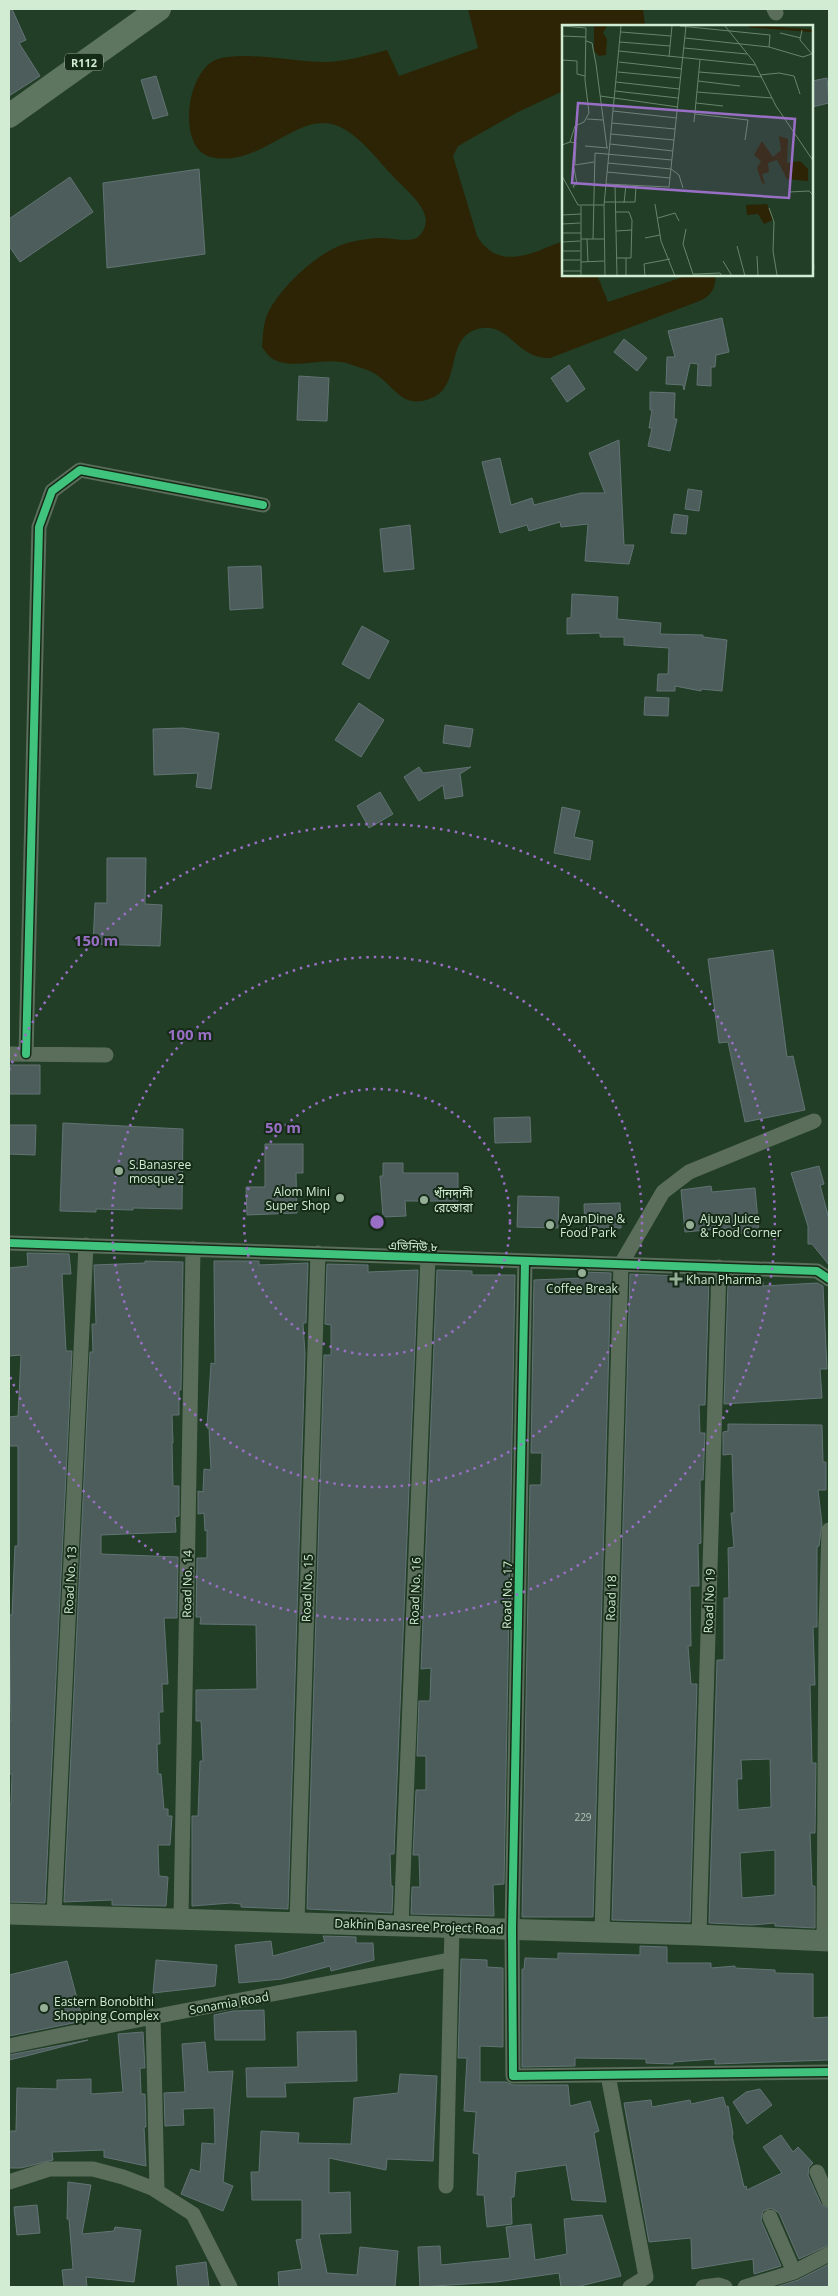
<svg xmlns="http://www.w3.org/2000/svg" width="838" height="2296" viewBox="0 0 838 2296" font-family="'Open Sans','Noto Sans Bengali',sans-serif">
  <style>
    .water { fill: #2c2405 }
    .building { fill: #4c5d5c; stroke: #627374; fill-rule: evenodd }
    .lines { fill: none; stroke-linecap: round; stroke-linejoin: round }
    .street { stroke: #5b6e5c; stroke-width: 15 }
    .secondary { stroke: #5a6f5c; stroke-width: 21 }
    .primary { stroke: #5e7560; stroke-width: 24 }
    .cycleway-casing { stroke: #152a17; stroke-width: 11 }
    .cycleway { stroke: #40c37c; stroke-width: 8 }
    .ring { fill: none; stroke: #996fc6; stroke-width: 2.5; stroke-dasharray: 2.5 5 }
    .poi-dot { fill: #94af96; stroke: #152a17; stroke-width: 2 }
    .labels { text-anchor: middle; dominant-baseline: central; stroke-width: 4; stroke-linejoin: round; paint-order: stroke }
    .number-label { font-size: 10px; fill: #b0c8b4 }
    .shield { fill: #152a17; stroke: #99b29a; stroke-width: 1 }
    .shield-label { font-size: 11px; font-weight: bold; fill: #d1ecd2 }
    .poi-label { font-size: 12px; fill: #d1ecd2; stroke: #152a17; text-anchor: start }
    .street-label { font-size: 12px; fill: #d1ecd2; stroke: #152a17 }
    .inset-river { fill: none; stroke: #2c2405; stroke-width: 2.5 }
    .inset-road { fill: none; stroke: #68846b; stroke-width: 1 }
    .view { fill: #996fc6; fill-opacity: 0.15; stroke: #996fc6; stroke-width: 2.5 }
    .inset-edge { fill: none; stroke: #d1ecd2; stroke-width: 2.5 }
    .centre { fill: #996fc6; stroke: #152a17; stroke-width: 2.5 }
    .ring-label { font-size: 15px; text-anchor: middle; font-weight: bold; fill: #996fc6; stroke: #152a17; stroke-width: 4; stroke-linejoin: round; paint-order: stroke }
  </style>
  <rect width="100%" height="100%" fill="#223e26"/>
  <path class="water" d="M 468,9 L 643,9 L 645,26 L 563,26 L 563,91 L 518,112 L 458,146 L 453,156 L 477,236 C 499,272 532,253 563,241 L 563,275 L 597,275 L 608,302 L 689,275 L 715,275 C 717,286 711,295 702,300 L 550,358 C 518,359 510,325 483,328 C 443,333 463,383 434,397 C 401,413 395,383 370,371 C 366,369 360,368 355,366 C 351,365 346,362 341,362 C 320,358 292,370 273,359 C 269,357 265,351 262,347 C 263,335 263,320 270,309 C 284,284 322,248 351,242 C 360,240 372,238 382,238 C 393,238 403,242 414,239 C 421,237 426,228 426,220 C 424,202 402,187 391,174 C 376,158 359,135 338,126 C 298,109 261,169 211,157 C 176,149 186,69 218,59 C 246,51 294,62 325,62 C 344,62 368,55 387,50 L 399,76 L 478,48 Z"/>
  <path class="building" d="M 9,9 L 12,9 L 26,40 L 19,43 L 40,76 L 9,96 Z
    M 156,76 L 168,115 L 153,119 L 141,80 Z
    M 827,78 L 829,103 L 812,107 L 812,81 Z
    M 199,169 L 205,254 L 107,268 L 103,183 Z
    M 70,177 L 93,212 L 20,262 L 9,246 L 9,219 Z
    M 722,318 L 729,352 L 716,355 L 715,367 L 711,367 L 711,386 L 697,385 L 698,364 L 690,363 L 684,390 L 683,385 L 666,384 L 667,357 L 675,357 L 668,331 Z
    M 624,339 L 647,358 L 637,371 L 614,352 Z
    M 569,365 L 585,389 L 567,402 L 551,378 Z
    M 299,376 L 329,378 L 327,421 L 297,420 Z
    M 650,392 L 675,393 L 674,419 L 677,419 L 670,451 L 648,446 L 652,428 L 649,428 L 652,410 L 650,410 Z
    M 619,440 L 624,545 L 634,545 L 629,564 L 585,561 L 588,524 L 561,527 L 560,522 L 529,531 L 527,525 L 500,533 L 482,462 L 500,458 L 511,505 L 532,498 L 534,505 L 581,493 L 605,493 L 589,453 Z
    M 688,489 L 702,491 L 699,511 L 685,509 Z
    M 674,514 L 688,516 L 686,534 L 671,533 Z
    M 410,525 L 414,569 L 384,572 L 380,529 Z
    M 261,566 L 263,608 L 230,610 L 228,567 Z
    M 572,594 L 618,597 L 617,619 L 661,623 L 660,634 L 703,635 L 703,637 L 727,640 L 722,691 L 701,689 L 701,691 L 675,686 L 675,691 L 657,691 L 658,674 L 668,674 L 669,648 L 624,645 L 624,637 L 600,637 L 600,633 L 567,634 L 567,618 L 571,618 Z
    M 362,626 L 389,641 L 369,679 L 342,664 Z
    M 645,697 L 669,698 L 668,716 L 644,715 Z
    M 359,703 L 384,720 L 361,757 L 335,740 Z
    M 445,725 L 473,729 L 470,747 L 443,743 Z
    M 183,728 L 219,733 L 211,789 L 196,787 L 198,773 L 154,775 L 153,729 Z
    M 419,767 L 423,773 L 471,767 L 460,774 L 463,796 L 445,799 L 443,785 L 419,801 L 404,777 Z
    M 380,792 L 393,814 L 369,828 L 357,806 Z
    M 562,807 L 580,811 L 574,837 L 593,841 L 590,860 L 554,853 Z
    M 107,858 L 146,858 L 145,904 L 162,905 L 160,946 L 93,944 L 95,903 L 107,903 Z
    M 773,950 L 787,1057 L 793,1056 L 805,1110 L 745,1122 L 728,1042 L 719,1043 L 708,959 Z
    M 9,1065 L 40,1065 L 40,1094 L 9,1094 Z
    M 530,1117 L 531,1142 L 495,1143 L 494,1118 Z
    M 63,1123 L 183,1129 L 182,1209 L 133,1208 L 133,1210 L 96,1209 L 96,1212 L 60,1211 Z
    M 9,1125 L 36,1125 L 35,1155 L 9,1154 Z
    M 265,1144 L 303,1144 L 303,1173 L 296,1173 L 297,1213 L 247,1215 L 246,1187 L 265,1187 Z
    M 383,1163 L 403,1163 L 403,1173 L 458,1173 L 458,1201 L 405,1201 L 406,1216 L 383,1217 L 380,1176 L 383,1176 Z
    M 819,1166 L 824,1184 L 820,1185 L 829,1219 L 829,1265 L 812,1244 L 808,1244 L 808,1226 L 791,1173 Z
    M 711,1186 L 712,1192 L 755,1188 L 759,1232 L 728,1234 L 728,1228 L 685,1232 L 681,1190 Z
    M 518,1196 L 559,1197 L 558,1228 L 517,1227 Z
    M 620,1203 L 621,1228 L 585,1229 L 584,1204 Z
    M 27,1253 L 69,1254 L 71,1274 L 62,1274 L 66,1351 L 72,1351 L 45,1903 L 9,1902 L 9,1804 L 11,1804 L 12,1774 L 9,1774 L 9,1721 L 11,1721 L 9,1615 L 12,1615 L 15,1546 L 18,1546 L 18,1446 L 9,1446 L 9,1417 L 18,1416 L 21,1355 L 9,1356 L 9,1268 L 28,1266 Z
    M 145,1261 L 183,1262 L 181,1390 L 179,1390 L 179,1415 L 172,1415 L 173,1443 L 172,1443 L 173,1486 L 179,1486 L 179,1516 L 175,1517 L 176,1532 L 101,1535 L 101,1554 L 178,1557 L 177,1618 L 164,1618 L 168,1684 L 162,1684 L 163,1712 L 159,1712 L 160,1744 L 157,1744 L 158,1774 L 161,1774 L 164,1809 L 168,1809 L 168,1816 L 172,1816 L 170,1845 L 158,1845 L 159,1876 L 168,1877 L 166,1906 L 112,1905 L 112,1900 L 64,1902 L 90,1352 L 93,1352 L 92,1324 L 96,1324 L 94,1265 L 145,1263 Z
    M 214,1261 L 259,1261 L 259,1265 L 308,1263 L 306,1323 L 303,1323 L 305,1354 L 288,1909 L 241,1907 L 241,1904 L 231,1903 L 192,1906 L 192,1816 L 198,1816 L 200,1761 L 203,1761 L 201,1721 L 196,1721 L 196,1690 L 257,1689 L 256,1625 L 200,1624 L 201,1617 L 196,1617 L 197,1558 L 207,1558 L 207,1530 L 205,1531 L 204,1513 L 198,1514 L 198,1491 L 203,1492 L 204,1469 L 211,1470 L 209,1428 L 207,1428 L 211,1363 L 215,1364 Z
    M 327,1264 L 368,1265 L 368,1272 L 418,1270 L 394,1854 L 390,1854 L 391,1886 L 393,1886 L 392,1913 L 307,1909 L 324,1355 L 331,1355 L 331,1325 L 325,1324 Z
    M 437,1270 L 472,1271 L 472,1275 L 515,1275 L 504,1884 L 493,1885 L 494,1916 L 411,1914 L 412,1887 L 420,1887 L 419,1855 L 413,1855 L 416,1790 L 426,1790 L 426,1756 L 417,1756 L 419,1701 L 430,1701 L 431,1668 L 421,1669 Z
    M 583,1272 L 611,1273 L 593,1917 L 522,1917 L 530,1485 L 541,1485 L 542,1453 L 531,1453 L 534,1280 L 583,1278 Z
    M 630,1274 L 709,1277 L 705,1405 L 699,1405 L 700,1433 L 705,1433 L 703,1480 L 700,1480 L 701,1543 L 698,1544 L 699,1586 L 690,1586 L 691,1646 L 688,1646 L 691,1684 L 697,1684 L 690,1922 L 612,1920 Z
    M 763,1282 L 763,1286 L 817,1283 L 823,1286 L 827,1369 L 820,1369 L 822,1398 L 724,1404 L 728,1283 Z
    M 728,1424 L 822,1425 L 823,1462 L 826,1462 L 826,1490 L 818,1490 L 822,1524 L 819,1546 L 817,1547 L 817,1627 L 813,1627 L 815,1685 L 810,1685 L 812,1763 L 816,1763 L 815,1833 L 810,1833 L 812,1886 L 815,1886 L 815,1928 L 775,1926 L 775,1923 L 752,1925 L 709,1923 L 717,1660 L 724,1660 L 724,1598 L 729,1598 L 728,1548 L 734,1547 L 731,1513 L 734,1513 L 732,1454 L 723,1455 L 723,1432 L 728,1431 ZM 770,1759 L 771,1807 L 738,1810 L 737,1779 L 742,1779 L 741,1760 ZM 775,1850 L 775,1895 L 742,1898 L 740,1853 Z
    M 323,1936 L 356,1937 L 356,1943 L 373,1943 L 374,1960 L 331,1971 L 330,1966 L 282,1979 L 239,1983 L 235,1945 L 271,1941 L 273,1956 L 325,1942 Z
    M 640,1946 L 667,1947 L 667,1963 L 711,1963 L 711,1968 L 735,1966 L 735,1968 L 775,1970 L 775,1973 L 813,1974 L 813,2018 L 829,2017 L 829,2060 L 715,2064 L 715,2059 L 673,2062 L 673,2064 L 646,2063 L 646,2059 L 575,2058 L 575,2066 L 522,2067 L 522,1969 L 524,1969 L 525,1958 L 558,1959 L 558,1953 L 640,1955 Z
    M 461,1959 L 487,1960 L 487,1967 L 503,1968 L 503,2047 L 480,2046 L 480,2082 L 506,2082 L 513,2085 L 568,2085 L 570,2106 L 590,2101 L 599,2131 L 594,2133 L 606,2202 L 572,2200 L 566,2165 L 516,2172 L 514,2197 L 511,2197 L 512,2224 L 487,2227 L 484,2195 L 477,2195 L 479,2154 L 473,2153 L 476,2112 L 464,2111 L 467,2058 L 458,2058 Z
    M 156,1960 L 217,1965 L 215,1986 L 153,1993 Z
    M 67,1961 L 83,2021 L 9,2036 L 9,1975 Z
    M 264,2010 L 265,2040 L 215,2040 L 214,2015 L 233,2011 Z
    M 356,2031 L 357,2081 L 285,2083 L 286,2097 L 247,2097 L 246,2068 L 298,2067 L 297,2032 Z
    M 143,2032 L 145,2068 L 140,2068 L 141,2094 L 145,2094 L 146,2127 L 144,2127 L 146,2166 L 104,2157 L 104,2150 L 52,2152 L 53,2160 L 21,2168 L 9,2168 L 9,2131 L 16,2131 L 17,2088 L 57,2089 L 57,2080 L 91,2079 L 91,2094 L 123,2092 L 118,2034 Z
    M 88,2040 L 26,2056 L 9,2060 L 9,2055 Z
    M 205,2042 L 208,2072 L 233,2071 L 223,2182 L 233,2186 L 223,2211 L 181,2194 L 191,2169 L 200,2172 L 202,2143 L 215,2144 L 214,2108 L 183,2109 L 184,2125 L 165,2126 L 164,2093 L 185,2092 L 182,2044 Z
    M 400,2074 L 437,2076 L 433,2161 L 387,2159 L 386,2170 L 329,2158 L 329,2193 L 350,2192 L 351,2233 L 319,2234 L 327,2273 L 357,2275 L 360,2247 L 398,2251 L 395,2287 L 279,2287 L 278,2272 L 302,2269 L 296,2240 L 302,2239 L 302,2200 L 252,2200 L 251,2172 L 259,2172 L 261,2131 L 299,2133 L 298,2143 L 351,2144 L 354,2098 L 398,2093 Z
    M 760,2089 L 772,2105 L 747,2124 L 733,2102 L 746,2092 Z
    M 723,2097 L 726,2107 L 728,2106 L 733,2134 L 732,2136 L 744,2187 L 746,2186 L 747,2190 L 782,2173 L 763,2147 L 781,2135 L 793,2152 L 798,2147 L 813,2163 L 809,2167 L 808,2175 L 821,2204 L 829,2209 L 829,2245 L 799,2259 L 779,2213 L 771,2208 L 763,2211 L 761,2220 L 781,2266 L 754,2274 L 753,2259 L 692,2269 L 691,2238 L 649,2242 L 624,2103 L 651,2100 L 652,2107 L 690,2100 L 691,2104 Z
    M 68,2182 L 91,2185 L 82,2234 L 114,2231 L 115,2227 L 141,2230 L 134,2282 L 86,2277 L 87,2287 L 64,2287 L 62,2270 L 73,2269 L 69,2219 L 67,2219 Z
    M 37,2205 L 40,2233 L 17,2235 L 14,2207 Z
    M 602,2215 L 621,2276 L 576,2287 L 561,2287 L 559,2273 L 496,2282 L 420,2287 L 418,2247 L 440,2246 L 441,2265 L 510,2258 L 506,2227 L 531,2224 L 535,2260 L 567,2254 L 564,2219 Z
    M 206,2262 L 209,2287 L 178,2287 L 176,2266 Z
    M 829,2264 L 829,2287 L 776,2287 L 798,2280 Z"/>
  <g class="lines">
    <path class="street" d="M 774,9 L 776,13
      M 9,1054 L 106,1055
      M 26,1054 L 39,527 L 52,491 L 80,470 L 263,505
      M 9,1243 L 817,1271 L 829,1279
      M 525,1261 L 512,1929 L 513,2076 L 829,2072
      M 54,1915 L 86,1245
      M 181,1918 L 193,1249
      M 297,1922 L 318,1253
      M 401,1925 L 428,1257
      M 602,1932 L 621,1264 L 663,1192 L 689,1172 L 814,1121
      M 699,1935 L 719,1267
      M 824,1941 L 826,1626 L 829,1530
      M 153,2016 L 157,2191
      M 9,2046 C 155,2015 303,1989 449,1960
      M 608,2075 L 646,2277 L 630,2287
      M 817,2172 L 829,2200
      M 9,2182 L 49,2169 L 93,2169 L 123,2177 L 152,2188 L 193,2214 L 230,2287
      M 446,2186 L 452,1927
      M 770,2217 L 794,2272
      M 703,2287 L 719,2285 L 725,2287
      M 745,2287 L 794,2272 L 829,2254"/>
    <path class="secondary" d="M 9,1914 L 699,1935 L 829,1941"/>
    <path class="primary" d="M 9,116 L 159,9"/>
    <defs>
      <path id="cycleway" d="M 26,1054 L 39,527 L 52,491 L 80,470 L 263,505
        M 9,1243 L 817,1271 L 829,1279
        M 525,1261 L 512,1929 L 513,2076 L 829,2072"/>
    </defs>
    <use href="#cycleway" class="cycleway-casing"/>
    <use href="#cycleway" class="cycleway"/>
  </g>
  <g class="ring">
    <circle cx="377" cy="1222" r="133"/>
    <circle cx="377" cy="1222" r="265"/>
    <path d="M9 1070A398 398 0 1 1 9 1374"/>
  </g>
  <g class="poi-dot">
    <circle cx="119" cy="1171" r="5"/>
    <circle cx="340" cy="1198" r="5"/>
    <circle cx="424" cy="1200" r="5"/>
    <circle cx="550" cy="1225" r="5"/>
    <circle cx="690" cy="1225" r="5"/>
    <circle cx="582" cy="1273" r="5"/>
    <path d="M673.5 1271.5h5v5h5v5h-5v5h-5v-5h-5v-5h5z"/>
    <circle cx="44" cy="2008" r="5"/>
  </g>
  <g class="labels">
    <g class="number-label">
      <text x="583" y="1817">229</text>
    </g>
    <rect class="shield" x="65" y="53.5" width="38" height="17" rx="4"/>
    <g class="shield-label">
      <text x="84" y="62">R112</text>
    </g>
    <g class="poi-label">
      <text x="129" y="1164">S.Banasree<tspan x="129" dy="14">mosque 2</tspan></text>
      <text x="330" y="1191" text-anchor="end">Alom Mini<tspan x="330" dy="14">Super Shop</tspan></text>
      <text x="434" y="1193">খাঁনদানী<tspan x="434" dy="14">রেস্তোরা</tspan></text>
      <text x="560" y="1218">AyanDine &amp;<tspan x="560" dy="14">Food Park</tspan></text>
      <text x="700" y="1218">Ajuya Juice<tspan x="700" dy="14">&amp; Food Corner</tspan></text>
      <text x="686" y="1279">Khan Pharma</text>
      <text x="582" y="1288" text-anchor="middle">Coffee Break</text>
      <text x="54" y="2001">Eastern Bonobithi<tspan x="54" dy="14">Shopping Complex</tspan></text>
    </g>
    <g class="street-label">
      <text transform="translate(413 1246) rotate(2)">এভিনিউ ৮</text>
      <text transform="translate(70 1580) rotate(-87)">Road No. 13</text>
      <text transform="translate(187 1584) rotate(-89)">Road No. 14</text>
      <text transform="translate(307 1588) rotate(-88)">Road No. 15</text>
      <text transform="translate(415 1591) rotate(-88)">Road No. 16</text>
      <text transform="translate(507 1595) rotate(-89)">Road No. 17</text>
      <text transform="translate(611 1598) rotate(-88)">Road 18</text>
      <text transform="translate(709 1601) rotate(-88)">Road No 19</text>
      <text transform="translate(419 1926) rotate(2)">Dakhin Banasree Project Road</text>
      <text transform="translate(229 2003) rotate(-10)">Sonamia Road</text>
    </g>
  </g>
  <g transform="translate(562 25)">
    <rect width="251" height="251" fill="#223e26"/>
    <path d="M 32,1 L 45,1 L 41,8 L 45,14 L 44,30 L 37,31 L 32,26 ZM 217,111 L 226,114 L 225,138 L 238,136 L 246,144 L 246,156 L 225,154 L 215,135 L 206,138 L 207,147 L 200,149 L 203,159 L 200,158 L 195,143 L 199,136 L 192,130 L 200,116 L 211,132 L 219,125 ZM 205,179 L 211,195 L 202,199 L 196,189 L 185,190 L 184,180 Z" fill="#2c2405"/>
    <path class="inset-river" d="M 187,1 L 252,6"/>
    <path class="inset-road" d="M 0,1 L 24,3M 118,1 L 208,10 L 207,22 L 241,32 L 252,28M 163,1 L 192,37 L 214,81 L 252,137M 240,5 L 238,15 L 250,29M 59,7 L 109,11M 218,8 L 239,13M 0,11 L 24,12M 123,13 L 207,22M 24,16 L 30,18 L 34,39 L 45,123M 58,17 L 108,21M 122,23 L 185,29M 57,26 L 193,40M 107,32 L 110,1M 0,35 L 15,36 L 15,49 L 23,51M 57,37 L 120,44M 56,47 L 119,53M 137,47 L 200,52M 198,50 L 217,48 L 232,51 L 238,69M 136,56 L 178,61M 54,57 L 117,64M 53,66 L 116,73M 135,67 L 210,73M 38,71 L 116,82M 134,78 L 161,81M 51,86 L 115,93M 133,89 L 186,95 L 183,115M 25,94 L 41,95M 132,97 L 138,35M 50,98 L 113,104M 49,109 L 112,115M 8,117 L 14,118 L 13,140 L 32,137M 48,119 L 111,126M 0,120 L 8,117 L 13,101 L 22,97 L 27,88 L 23,55 L 24,3M 23,121 L 46,123M 46,138 L 109,144 L 117,150 L 121,163M 45,147 L 108,153M 0,151 L 16,180 L 42,180M 44,159 L 107,162 L 124,1M 53,160 L 55,251M 12,163 L 11,161 L 15,159 L 12,143M 227,167 L 247,166 L 252,171M 42,177 L 73,177 L 74,161M 62,178 L 64,160M 93,179 L 99,216 L 113,251M 19,181 L 19,251M 207,183 L 212,197 L 211,226 L 215,250M 53,187 L 67,187 L 70,195 L 69,233 L 64,233M 0,190 L 19,189M 96,193 L 113,188 L 117,196M 0,199 L 18,198M 124,204 L 121,219 L 131,249 L 135,249M 54,206 L 70,205M 0,208 L 19,208M 83,213 L 98,210M 19,214 L 42,214M 25,214 L 26,237M 31,214 L 33,128 L 110,135M 0,217 L 18,216M 175,221 L 183,251M 0,226 L 18,226M 251,229 L 252,244M 195,231 L 196,251M 54,233 L 64,233 L 64,251M 0,235 L 18,235M 161,236 L 170,251M 19,237 L 42,236M 0,246 L 19,246M 135,249 L 158,248 L 160,251M 43,251 L 42,180 L 59,1M 83,251 L 82,239 L 108,234"/>
    <path class="view" d="M 16,78 L 233,94 L 227,173 L 10,158 Z"/>
    <rect width="251" height="251" class="inset-edge"/>
  </g>
  <circle cx="377" cy="1222" r="8" class="centre"/>
  <g class="ring-label">
    <text x="96" y="946">150 m</text>
    <text x="190" y="1040">100 m</text>
    <text x="283" y="1133">50 m</text>
  </g>
  <rect width="838" height="2296" fill="none" stroke="#d1ecd2" stroke-width="20"/>
</svg>
